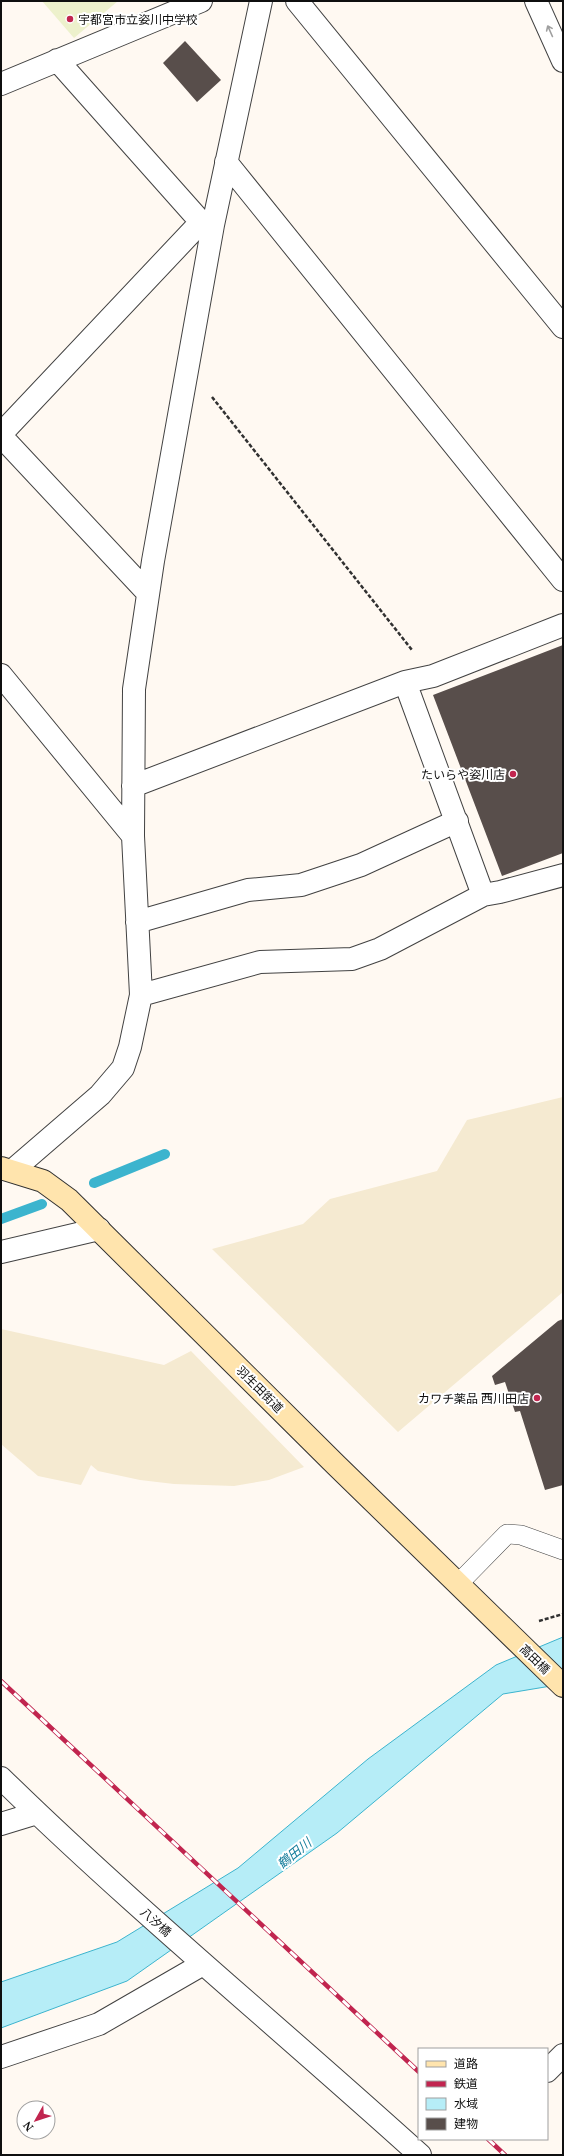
<svg xmlns="http://www.w3.org/2000/svg" width="564" height="2156" viewBox="0 0 564 2156" font-family="'Noto Serif','Noto Sans JP',serif">
  <style>
    .farmland { fill: #f5ead1 }
    .pitch { fill: #edf1cc }
    .water { fill: #b6edf7; stroke: #3cb4ce }
    .lines { fill: none; stroke-linecap: round; stroke-linejoin: round }
    .stream { stroke: #3cb4ce; stroke-width: 10 }
    .building { fill: #584e4b }
    .service-casing { stroke: #424242; stroke-width: 20 }
    .minor-casing { stroke: #424242; stroke-width: 24 }
    .tertiary-casing { stroke: #424242; stroke-width: 24 }
    .secondary-casing { stroke: #313131; stroke-width: 24 }
    .path { stroke: #313131; stroke-width: 2.5; stroke-dasharray: 4 2; stroke-linecap: butt }
    .service { stroke: #fff; stroke-width: 19 }
    .minor { stroke: #fff; stroke-width: 22 }
    .tertiary { stroke: #fff; stroke-width: 22 }
    .secondary { stroke: #ffe4ad; stroke-width: 22 }
    .rail-casing { stroke: #c1254f; stroke-width: 4.5 }
    .rail { stroke: #fff; stroke-width: 3; stroke-dasharray: 9; stroke-linecap: butt }
    .oneway { stroke: #9f9f9f }
    .poi-dot { fill: #c1254f; stroke: #fff; stroke-width: 1.5 }
    .labels { text-anchor: middle; dominant-baseline: central; stroke-width: 4; stroke-linejoin: round; paint-order: stroke }
    .poi-label { font-size: 12px; fill: #0f0f0f; stroke: #fff; text-anchor: end }
    .street-label { font-size: 12px; fill: #0f0f0f; stroke: #fff }
    .water-label { font-size: 13px; font-style: italic; fill: #167e9c; stroke: #fff }
  </style>
  <rect width="100%" height="100%" fill="#fff9f2"/>
  <path class="farmland" d="M 563,1097 L 563,1292 L 398,1432 L 212,1249 L 303,1224 L 330,1199 L 437,1171 L 467,1120 Z
    M 1,1329 L 164,1365 L 191,1351 L 304,1467 L 269,1480 L 234,1486 L 174,1484 L 140,1480 L 98,1471 L 91,1465 L 81,1485 L 38,1476 L 1,1444 Z"/>
  <path class="pitch" d="M 42,1 L 118,1 L 74,38 Z"/>
  <path class="water" d="M 563,1637 L 563,1684 L 503,1694 L 337,1833 L 127,1981 L 1,2028 L 1,1982 L 117,1942 L 238,1868 L 368,1759 L 496,1665 Z"/>
  <g class="lines">
    <path class="stream" d="M 94,1183 L 165,1154
      M 1,1219 L 42,1204"/>
  </g>
  <path class="building" d="M 185,41 L 221,80 L 197,102 L 163,63 Z
    M 563,645 L 563,853 L 502,876 L 433,695 Z
    M 563,1319 L 563,1485 L 545,1490 L 520,1411 L 515,1412 L 505,1382 L 495,1385 L 492,1376 L 558,1321 Z"/>
  <g class="lines">
    <defs>
      <path id="service" d="M 458,1584 L 507,1534 L 521,1535 L 563,1550"/>
      <path id="minor" d="M 297,1 L 563,327
        M 1,84 L 201,1
        M 226,162 L 563,580
        M 1,434 L 201,222 L 57,60
        M 1,436 L 147,592
        M 1,675 L 133,836
        M 405,682 L 483,895
        M 133,786 L 405,682 L 433,676 L 563,625
        M 137,922 L 248,890 L 301,885 L 361,865 L 457,821
        M 141,995 L 260,962 L 352,959 L 380,949 L 483,895 L 500,892 L 563,875
        M 13,1170 L 100,1095 L 123,1068 L 130,1047 L 141,995 L 133,836 L 134,689 L 153,561 L 213,225 L 261,1
        M 1,1252 L 99,1229
        M 1,1778 C 135,1909 281,2029 420,2155
        M 1,1824 L 37,1813
        M 1,2057 L 99,2024 L 203,1964
        M 547,2071 L 563,2055"/>
      <path id="tertiary" d="M 536,1 L 563,61"/>
      <path id="secondary" d="M 1,1168 L 43,1181 L 69,1200 L 336,1465 L 563,1686"/>
    </defs>
    <use href="#service" class="service-casing"/>
    <use href="#minor" class="minor-casing"/>
    <use href="#tertiary" class="tertiary-casing"/>
    <use href="#secondary" class="secondary-casing"/>
    <path class="path" d="M 212,397 L 412,650
      M 539,1621 L 563,1614"/>
    <use href="#service" class="service"/>
    <use href="#minor" class="minor"/>
    <use href="#tertiary" class="tertiary"/>
    <use href="#secondary" class="secondary"/>
    <defs>
      <path id="rail" d="M 1,1681 L 419,2072
        M 488,2139 L 505,2155"/>
    </defs>
    <use href="#rail" class="rail-casing"/>
    <use href="#rail" class="rail"/>
  </g>
  <defs><path id="oneway-shaft" d="M-6 0H5M1.5-3L5.5 0L1.5 3" fill="none" stroke-width="1.6" stroke-linecap="round" stroke-linejoin="round"/></defs>
  <use class="oneway" href="#oneway-shaft" transform="translate(550 31) rotate(-114)"/>
  <g class="poi-dot">
    <circle cx="70" cy="19" r="4"/>
    <circle cx="513" cy="774" r="4"/>
    <circle cx="537" cy="1398" r="4"/>
  </g>
  <g class="labels">
    <g class="poi-label">
      <text x="78" y="19" text-anchor="start">宇都宮市立姿川中学校</text>
      <text x="505" y="774">たいらや姿川店</text>
      <text x="529" y="1398">カワチ薬品 西川田店</text>
    </g>
    <g class="street-label">
      <text transform="translate(260 1389) rotate(45)">羽生田街道</text>
      <text transform="translate(535 1659) rotate(44)">高田橋</text>
      <text transform="translate(156 1922) rotate(42)">八汐橋</text>
    </g>
    <g class="water-label">
      <text transform="translate(294 1853) rotate(-39)">鶴田川</text>
    </g>
  </g>
  <rect width="564" height="2156" fill="none" stroke="#0f0f0f" stroke-width="4"/>
  <rect x="418" y="2048" width="130" height="92" fill="#ffffff" stroke="#9f9f9f"/>
  <rect x="426" y="2061" width="20" height="6" fill="#ffe4ad" stroke="#9f9f9f"/>
  <text x="454" y="2068" font-size="12" fill="#0f0f0f">道路</text>
  <rect x="426" y="2081" width="20" height="6" fill="#c1254f" stroke="#9f9f9f"/>
  <text x="454" y="2088" font-size="12" fill="#0f0f0f">鉄道</text>
  <rect x="426" y="2098" width="20" height="12" fill="#b6edf7" stroke="#9f9f9f"/>
  <text x="454" y="2108" font-size="12" fill="#0f0f0f">水域</text>
  <rect x="426" y="2118" width="20" height="12" fill="#584e4b" stroke="#9f9f9f"/>
  <text x="454" y="2128" font-size="12" fill="#0f0f0f">建物</text>
  <g transform="translate(36 2120) rotate(231)"><circle r="19" fill="#ffffff" stroke="#9f9f9f"/>
  <path d="M0-3L7 15L0 10L-7 15Z" fill="#c1254f"/>
  <text y="-6" font-size="11" font-weight="bold" text-anchor="middle" fill="#0f0f0f">N</text>
  </g>
</svg>
